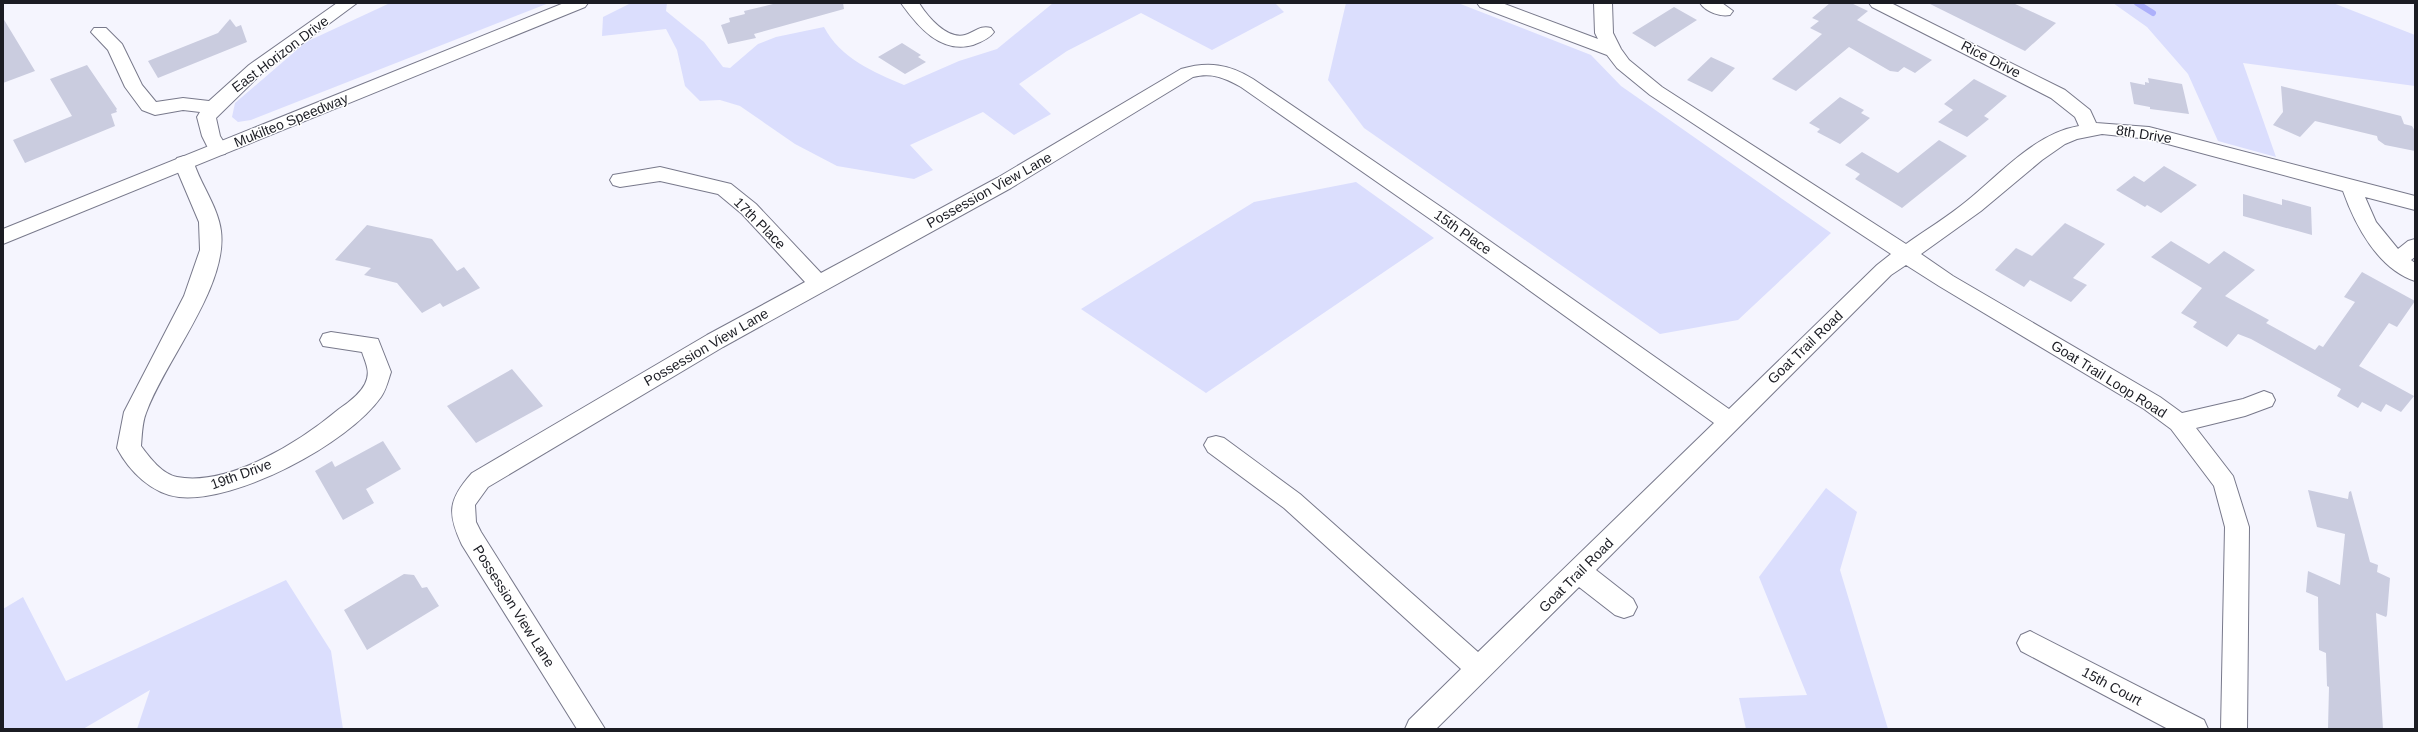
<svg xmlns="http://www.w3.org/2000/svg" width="2418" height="732" viewBox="0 0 2418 732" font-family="Helvetica,sans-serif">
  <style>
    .green { fill: #dbdefd }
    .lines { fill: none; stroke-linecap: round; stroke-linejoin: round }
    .stream { stroke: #adb0fb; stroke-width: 6 }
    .building { fill: #caccdf }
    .minor-casing { stroke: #78798b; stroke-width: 2 }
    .major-casing { stroke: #78798b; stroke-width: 2 }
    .minor { fill: #fff; fill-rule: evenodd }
    .major { fill: #fff; fill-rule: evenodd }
    .labels { text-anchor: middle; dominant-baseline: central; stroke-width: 3; stroke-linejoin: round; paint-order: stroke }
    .street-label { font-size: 14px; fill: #1b1c23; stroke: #fff }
  </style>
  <rect width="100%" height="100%" fill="#f5f5fe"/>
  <path class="green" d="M 390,3 L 549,3 L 251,120 L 238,122 L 232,117 L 235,103 L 306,42 Z
    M 631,3 L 667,3 L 666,11 L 704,42 L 723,67 L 730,68 L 758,44 L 776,37 L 824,27 C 840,58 873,72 904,85 L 959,61 L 997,49 L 1053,3 L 1275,3 L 1284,12 L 1212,50 L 1141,13 L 1067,51 L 1019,84 L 1051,114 L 1014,135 L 983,112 L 910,145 L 933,170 L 914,179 L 837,166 L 795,144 L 740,106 L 720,100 L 700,101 L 685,86 L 677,50 L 666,29 L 602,36 L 603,17 Z
    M 1346,3 L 1458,3 L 1591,55 L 1621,86 L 1831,233 L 1738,320 L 1660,334 L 1364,128 L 1328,80 Z
    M 2113,3 L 2333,3 L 2415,35 L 2415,86 L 2243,63 L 2276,157 L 2218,141 L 2188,74 L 2147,27 Z
    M 1356,182 L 1434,238 L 1206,393 L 1081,309 L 1254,202 Z
    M 1826,488 L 1857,512 L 1840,570 L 1888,729 L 1746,729 L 1739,698 L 1807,695 L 1759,577 Z
    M 286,580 L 331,651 L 343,729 L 137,729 L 150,690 L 83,729 L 3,729 L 3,609 L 23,597 L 66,681 Z"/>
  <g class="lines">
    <path class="stream" d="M 2137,3 L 2153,13"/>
  </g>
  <path class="building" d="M 777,3 L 843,3 L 844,9 L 754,34 L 756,38 L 728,44 L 721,25 L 730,22 L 729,18 L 745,14 L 744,11 Z
    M 1830,3 L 1851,3 L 1868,11 L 1857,20 L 1932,60 L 1915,73 L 1904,67 L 1898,72 L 1890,71 L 1849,47 L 1796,91 L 1772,79 L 1822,34 L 1810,28 L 1819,21 L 1812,18 Z
    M 1928,3 L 2013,3 L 2056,23 L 2025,51 Z
    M 1674,7 L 1697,20 L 1655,47 L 1632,33 Z
    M 3,18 L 35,71 L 3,83 Z
    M 230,19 L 236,27 L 241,25 L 247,42 L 158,78 L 148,61 L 218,33 Z
    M 902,43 L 921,55 L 918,57 L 926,62 L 905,74 L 878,57 Z
    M 1711,57 L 1735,68 L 1712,92 L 1687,80 Z
    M 87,65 L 117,109 L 116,110 L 117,112 L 111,114 L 115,126 L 25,163 L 13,140 L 72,116 L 50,79 Z
    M 2148,78 L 2182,84 L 2189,114 L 2150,109 L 2150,107 L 2134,104 L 2130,82 L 2145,85 L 2145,82 L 2149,83 Z
    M 1974,79 L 2007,96 L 1984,116 L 1989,119 L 1967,137 L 1938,122 L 1953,110 L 1944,104 Z
    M 2281,86 L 2401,116 L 2404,124 L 2412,126 L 2415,131 L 2415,151 L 2385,145 L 2378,140 L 2377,136 L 2315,121 L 2300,137 L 2273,125 L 2283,112 Z
    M 1840,97 L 1864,110 L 1861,113 L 1870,118 L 1840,144 L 1817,132 L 1820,129 L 1809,123 Z
    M 1939,140 L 1967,156 L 1902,208 L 1855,179 L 1860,174 L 1845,165 L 1862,152 L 1898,173 Z
    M 2164,166 L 2197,185 L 2161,213 L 2147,205 L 2145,207 L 2116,190 L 2134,176 L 2144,182 Z
    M 2243,194 L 2282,205 L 2282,199 L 2311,207 L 2312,235 L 2243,216 Z
    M 2065,223 L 2105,244 L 2073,278 L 2087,285 L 2071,302 L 2030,280 L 2024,287 L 1995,270 L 2016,248 L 2032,256 Z
    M 367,225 L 432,239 L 457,271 L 464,267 L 480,288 L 443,307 L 440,303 L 422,313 L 397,283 L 364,275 L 371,268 L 335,260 Z
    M 2171,241 L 2209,264 L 2224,251 L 2255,270 L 2225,296 L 2269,320 L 2266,323 L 2315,350 L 2319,345 L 2323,347 L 2355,302 L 2344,297 L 2362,272 L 2415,301 L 2397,327 L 2389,323 L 2359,366 L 2414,396 L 2401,412 L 2386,404 L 2381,412 L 2362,402 L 2358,408 L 2337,396 L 2341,389 L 2251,339 L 2238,334 L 2227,347 L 2193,327 L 2197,322 L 2181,313 L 2202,288 L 2151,257 Z
    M 512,369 L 543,406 L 476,443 L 447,406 Z
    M 383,441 L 401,469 L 366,489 L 374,503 L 343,520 L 315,471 L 332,461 L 335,467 Z
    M 2308,490 L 2348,499 L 2349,492 L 2351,491 L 2370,562 L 2378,565 L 2377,572 L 2390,578 L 2387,615 L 2386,617 L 2376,613 L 2383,729 L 2328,729 L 2329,687 L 2327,686 L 2326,653 L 2319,650 L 2318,597 L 2306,592 L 2308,571 L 2340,585 L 2345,534 L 2317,527 Z
    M 404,574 L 414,575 L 422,588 L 427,587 L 439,606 L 367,650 L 344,610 Z"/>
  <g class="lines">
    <defs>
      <path id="minor" d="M 337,3 L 357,3 L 261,74 L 216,118 L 220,136 L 228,149 L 225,154 L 218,155 L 211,154 L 202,136 L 197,117 L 200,112 L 183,110 L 155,115 L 142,110 L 125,87 L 108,50 L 91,32 L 94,28 L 106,28 L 122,44 L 142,85 L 156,102 L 183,98 L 209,101 L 249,65 Z
        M 901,3 L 919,3 C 927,16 947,40 965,35 C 975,32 980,25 991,28 L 994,32 C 990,38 981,42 973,45 C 941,54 918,27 901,3 Z
        M 1477,3 L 1502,3 L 1598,39 L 1595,33 L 1594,3 L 1612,3 L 1613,33 L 1621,49 L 1629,60 L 1662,87 L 1906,244 C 1927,229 1949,216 1968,200 C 2001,173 2036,133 2079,126 L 2075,117 L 2051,98 L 1872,7 L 1869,3 L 1891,3 L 2065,90 L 2090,110 L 2096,123 L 2149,127 L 2415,196 L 2415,210 L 2365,197 L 2376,222 L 2398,249 L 2408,241 L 2415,239 L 2415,257 L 2411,260 L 2415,263 L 2415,281 C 2378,269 2355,225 2343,191 L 2149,139 L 2102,134 L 2077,139 L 2065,144 L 2042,160 L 1981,211 L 1921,254 L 1953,276 L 2160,397 L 2182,413 L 2243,399 L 2264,391 L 2272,394 L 2275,400 L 2272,406 L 2245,416 L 2196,428 L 2233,476 L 2249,527 L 2247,729 L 2221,729 L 2225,527 L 2214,486 L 2171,429 L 2144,409 L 1939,286 L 1906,265 L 1891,275 L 1596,570 L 1633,599 L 1637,607 L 1633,615 L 1624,618 L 1615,615 L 1579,587 L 1436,729 L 1405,729 L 1409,720 L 1461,669 L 1284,508 L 1208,452 L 1204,445 L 1208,438 L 1216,436 L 1224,438 L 1300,494 L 1478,652 L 1714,423 L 1433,221 L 1241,87 C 1225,78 1212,72 1193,77 L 1011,188 L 723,347 L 488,487 L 475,505 L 476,522 L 481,532 L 605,729 L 577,729 L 462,545 C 447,513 448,500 472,473 L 707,335 L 805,282 L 742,214 L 718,194 L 660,181 L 620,187 L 613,185 L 610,180 L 613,175 L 660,167 L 731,184 L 756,204 L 821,273 L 997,178 L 1181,69 C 1208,61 1229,64 1253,79 L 1447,211 L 1729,409 L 1877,265 L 1891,254 L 1650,95 L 1617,68 L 1607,55 L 1480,7 Z
        M 1700,3 L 1722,3 L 1733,11 L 1730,15 C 1720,17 1706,12 1700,3 Z
        M 184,156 L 191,158 L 194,163 C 201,185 218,207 221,231 C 228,287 165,360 146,413 C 142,423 142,435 141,446 C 150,458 162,474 177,477 C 229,487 301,441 339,409 C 348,403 360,394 365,384 C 371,372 366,364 362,352 L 323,346 L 320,340 L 323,334 L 331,332 L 378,339 L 391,372 C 388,381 386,390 381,397 C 348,444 236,503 179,497 C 152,494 129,471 117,448 L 124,412 L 184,296 L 200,250 L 199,222 L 174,163 L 177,158 Z
        M 2030,631 L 2204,720 L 2208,729 L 2168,729 L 2021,651 L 2017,643 L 2021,635 Z"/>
      <path id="major" d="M 564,3 L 588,3 L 585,7 L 3,244 L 3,229 Z"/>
    </defs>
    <use href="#minor" class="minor-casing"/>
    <use href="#major" class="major-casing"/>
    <use href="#minor" class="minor"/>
    <use href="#major" class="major"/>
  </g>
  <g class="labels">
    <g class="street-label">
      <text transform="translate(280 54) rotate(-37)">East Horizon Drive</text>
      <text transform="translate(1991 59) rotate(27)">Rice Drive</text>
      <text transform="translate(291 120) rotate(-22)">Mukilteo Speedway</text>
      <text transform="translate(2144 134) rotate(9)">8th Drive</text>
      <text transform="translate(989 190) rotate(-29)">Possession View Lane</text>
      <text transform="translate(760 223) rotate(45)">17th Place</text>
      <text transform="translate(1463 232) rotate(35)">15th Place</text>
      <text transform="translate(706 347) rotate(-30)">Possession View Lane</text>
      <text transform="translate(1805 347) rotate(-44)">Goat Trail Road</text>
      <text transform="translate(2109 379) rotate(32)">Goat Trail Loop Road</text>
      <text transform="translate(241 474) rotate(-20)">19th Drive</text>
      <text transform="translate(1576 575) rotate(-45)">Goat Trail Road</text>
      <text transform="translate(514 606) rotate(58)">Possession View Lane</text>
      <text transform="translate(2112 686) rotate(28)">15th Court</text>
    </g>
  </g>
  <rect width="2418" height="732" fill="none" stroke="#1b1c23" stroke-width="8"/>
</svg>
